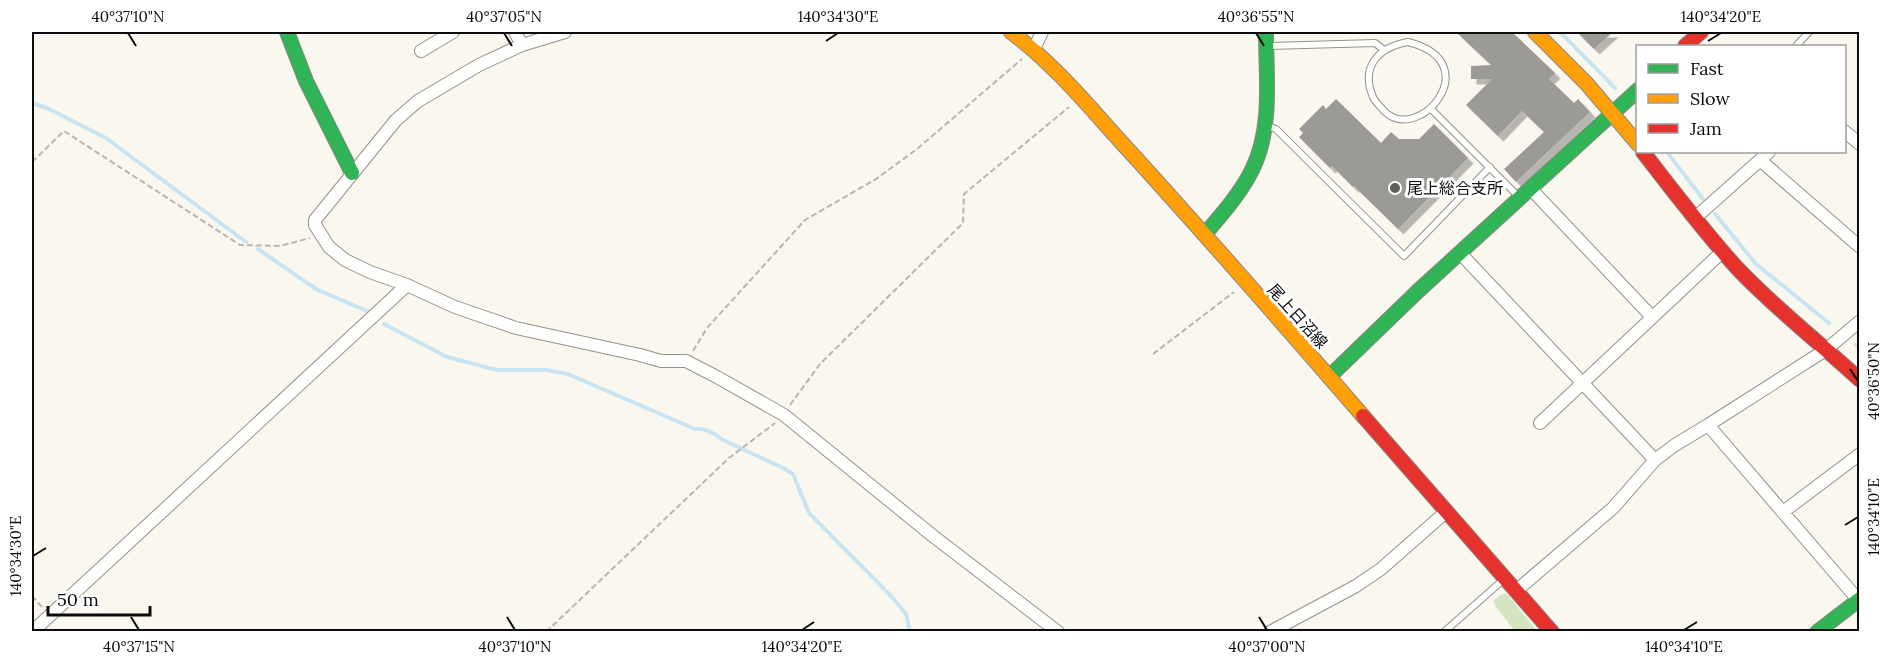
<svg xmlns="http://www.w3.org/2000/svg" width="1891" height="663" viewBox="0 0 1891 663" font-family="Lora,'Noto Sans JP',serif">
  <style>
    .forest { fill: #d4e5bf }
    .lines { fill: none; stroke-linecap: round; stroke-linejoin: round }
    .stream { stroke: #c8e4f2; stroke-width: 4 }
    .building { fill: #9c9a96; filter: url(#shadow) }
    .lane-casing { stroke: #93928e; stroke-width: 8 }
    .street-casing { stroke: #93928e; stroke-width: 14 }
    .fast-casing { stroke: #8a8885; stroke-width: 16 }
    .slow-casing { stroke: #8a8885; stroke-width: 16 }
    .jam-casing { stroke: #8a8885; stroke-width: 16 }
    .path { stroke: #b7b6b5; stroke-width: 2; stroke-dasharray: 6 3; stroke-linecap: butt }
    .lane { stroke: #fefefd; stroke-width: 6 }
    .street { stroke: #fefefd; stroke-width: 12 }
    .fast { stroke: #30b455; stroke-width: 14 }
    .slow { stroke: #ff9f0a; stroke-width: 14 }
    .jam { stroke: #e5322d; stroke-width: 14 }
    .ticks { fill: none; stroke: #0c0c0c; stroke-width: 2 }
    .poi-dot { fill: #5f5e5b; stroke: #fff; stroke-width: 2 }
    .labels { text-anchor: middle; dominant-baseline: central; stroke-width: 6; stroke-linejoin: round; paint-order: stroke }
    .poi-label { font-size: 16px; fill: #0c0c0c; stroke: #fff; text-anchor: start }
    .street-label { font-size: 16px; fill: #0c0c0c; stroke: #fff }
    .neatline { fill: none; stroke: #0c0c0c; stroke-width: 2 }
    .ticks-label { font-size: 15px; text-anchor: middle; fill: #0c0c0c }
  </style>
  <defs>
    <filter id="shadow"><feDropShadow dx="5.5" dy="5.5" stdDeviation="0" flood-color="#0004"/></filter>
  </defs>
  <rect width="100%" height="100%" fill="#faf7ef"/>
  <path class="forest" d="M 1506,593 L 1537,631 L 1515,631 L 1498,610 L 1493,601 L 1500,595 Z"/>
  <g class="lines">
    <path class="stream" d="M 1560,32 L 1615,88
      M 32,103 L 47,108 L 106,138 L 246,242
      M 1667,152 L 1703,199
      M 1715,214 L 1756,264 L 1829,323
      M 258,249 L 316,289 L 367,311
      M 384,324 L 447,357 L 497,370 L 546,370 L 568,374 L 695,429 C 704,428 715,433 721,439 L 783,468 L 793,474 L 809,513 L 893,598 L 906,614 L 910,632
      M 1856,345 L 1860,348"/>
  </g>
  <path class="building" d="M 1456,32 L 1512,32 L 1555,73 L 1549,79 L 1574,103 L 1578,99 L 1590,112 L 1516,182 L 1504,169 L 1544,132 L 1522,111 L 1498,136 L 1466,105 L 1492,79 L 1471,79 L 1471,66 L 1491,65 Z
    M 1577,32 L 1613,32 L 1594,49 Z
    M 1336,99 L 1381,143 L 1391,132 L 1399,139 L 1419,139 L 1434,124 L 1468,158 L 1398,229 L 1354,186 L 1353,187 L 1332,166 L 1330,168 L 1299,137 L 1303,133 L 1299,129 L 1323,105 L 1326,109 Z"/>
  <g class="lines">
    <defs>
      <path id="lane" d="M 1408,42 C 1489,62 1419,146 1384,111 C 1380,106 1375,102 1373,97 C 1360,66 1379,47 1408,42 Z
        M 1269,46 L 1375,43 L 1384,50
        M 1796,46 L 1809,32
        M 1431,109 L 1518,196
        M 1267,126 L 1276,129 L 1404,256 L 1490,167
        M 1444,632 L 1503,580"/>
      <path id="street" d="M 515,32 L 522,45
        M 565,32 L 522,45 L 479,65 L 418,101 L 396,120 L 315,220 L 315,225 L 329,247 L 345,260 L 370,272 L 407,285 L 455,307 L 516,328 L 640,355 L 661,361 L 686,361 L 717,377 L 784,415 L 933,536 L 1058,632
        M 1034,49 L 1042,32
        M 421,51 L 453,32
        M 1844,131 L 1860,144
        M 1760,160 L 1860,247
        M 1531,189 L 1652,317
        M 1695,218 L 1769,152
        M 1460,253 L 1655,460
        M 1540,423 L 1722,252
        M 1708,425 L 1860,602
        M 1783,512 L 1860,454
        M 1517,590 L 1613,508 L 1655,460 L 1675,445 L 1708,425 L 1827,349 L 1860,321
        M 32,632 L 407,285
        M 1270,632 L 1356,586 L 1381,569 L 1447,511"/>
      <path id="fast" d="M 287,32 L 306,81 L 352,173
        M 1205,234 C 1222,214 1240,194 1252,170 C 1273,128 1266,77 1266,32
        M 1329,377 L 1418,291 L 1638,90
        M 1817,632 L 1860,599"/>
      <path id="slow" d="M 1011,32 C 1057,66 1094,113 1133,155 C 1211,241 1287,328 1363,416
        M 1535,32 L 1587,84 L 1638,144"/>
      <path id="jam" d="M 1685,46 L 1701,32
        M 1643,152 C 1674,192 1704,232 1738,269 C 1776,309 1820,343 1860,380
        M 1363,416 L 1552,632"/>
    </defs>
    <use href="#lane" class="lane-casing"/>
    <use href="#street" class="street-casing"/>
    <use href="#fast" class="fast-casing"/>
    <use href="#slow" class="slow-casing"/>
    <use href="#jam" class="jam-casing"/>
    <path class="path" d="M 32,162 L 64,131 L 240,245 L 280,246 L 310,238
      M 693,351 L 707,328 L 805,220 L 876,179 L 917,149 L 1022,59
      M 1153,354 L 1234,292
      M 790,405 L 820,364 L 963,223 L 964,194 L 1069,107
      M 32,596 L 42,607
      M 546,632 L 729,458 L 775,423"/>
    <use href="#lane" class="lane"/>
    <use href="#street" class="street"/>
    <use href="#fast" class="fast"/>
    <use href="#slow" class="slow"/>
    <use href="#jam" class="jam"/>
  </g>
  <path class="ticks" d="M 128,33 L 136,46M 504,33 L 512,46M 1256,33 L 1264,46M 826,41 L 838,33M 1708,41 L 1721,33M 1850,369 L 1858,381M 1845,525 L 1858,517M 33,556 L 46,548M 131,617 L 139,630M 507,617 L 515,630M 1259,617 L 1267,630M 802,630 L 814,622M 1684,630 L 1697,622"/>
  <circle class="poi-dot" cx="1395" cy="188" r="6"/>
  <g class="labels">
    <g class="poi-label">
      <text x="1407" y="188">尾上総合支所</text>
    </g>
    <g class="street-label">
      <text transform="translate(1298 316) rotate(48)">尾上日沼線</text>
    </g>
  </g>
  <rect width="1891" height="663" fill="none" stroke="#ffffff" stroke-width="66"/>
  <rect x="1636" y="45" width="210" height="108" fill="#ffffff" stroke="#9e9e9e" stroke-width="1.5"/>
  <rect x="1648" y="64" width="30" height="9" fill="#30b455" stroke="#9e9e9e" stroke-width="1.5"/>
  <text x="1690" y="75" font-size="18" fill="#0c0c0c">Fast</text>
  <rect x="1648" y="94" width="30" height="9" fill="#ff9f0a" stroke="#9e9e9e" stroke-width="1.5"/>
  <text x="1690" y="105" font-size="18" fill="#0c0c0c">Slow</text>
  <rect x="1648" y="124" width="30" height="9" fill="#e5322d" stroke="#9e9e9e" stroke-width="1.5"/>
  <text x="1690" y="135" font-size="18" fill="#0c0c0c">Jam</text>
  <path d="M48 606v9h102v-9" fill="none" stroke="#0c0c0c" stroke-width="3"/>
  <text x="57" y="606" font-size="18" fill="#0c0c0c" stroke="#ffffff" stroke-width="4.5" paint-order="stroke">50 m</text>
  <rect x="33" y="33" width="1825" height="597" class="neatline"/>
  <g class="ticks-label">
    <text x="128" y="22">40°37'10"N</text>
    <text x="504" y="22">40°37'05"N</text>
    <text x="838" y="22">140°34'30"E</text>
    <text x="1256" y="22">40°36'55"N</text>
    <text x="1721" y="22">140°34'20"E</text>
    <text transform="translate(1874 381) rotate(-90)" y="5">40°36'50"N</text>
    <text transform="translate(1874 517) rotate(-90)" y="5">140°34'10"E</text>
    <text transform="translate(16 556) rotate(-90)" y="5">140°34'30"E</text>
    <text x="139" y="652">40°37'15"N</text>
    <text x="515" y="652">40°37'10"N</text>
    <text x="802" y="652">140°34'20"E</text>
    <text x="1267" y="652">40°37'00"N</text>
    <text x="1684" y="652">140°34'10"E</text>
  </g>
</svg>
